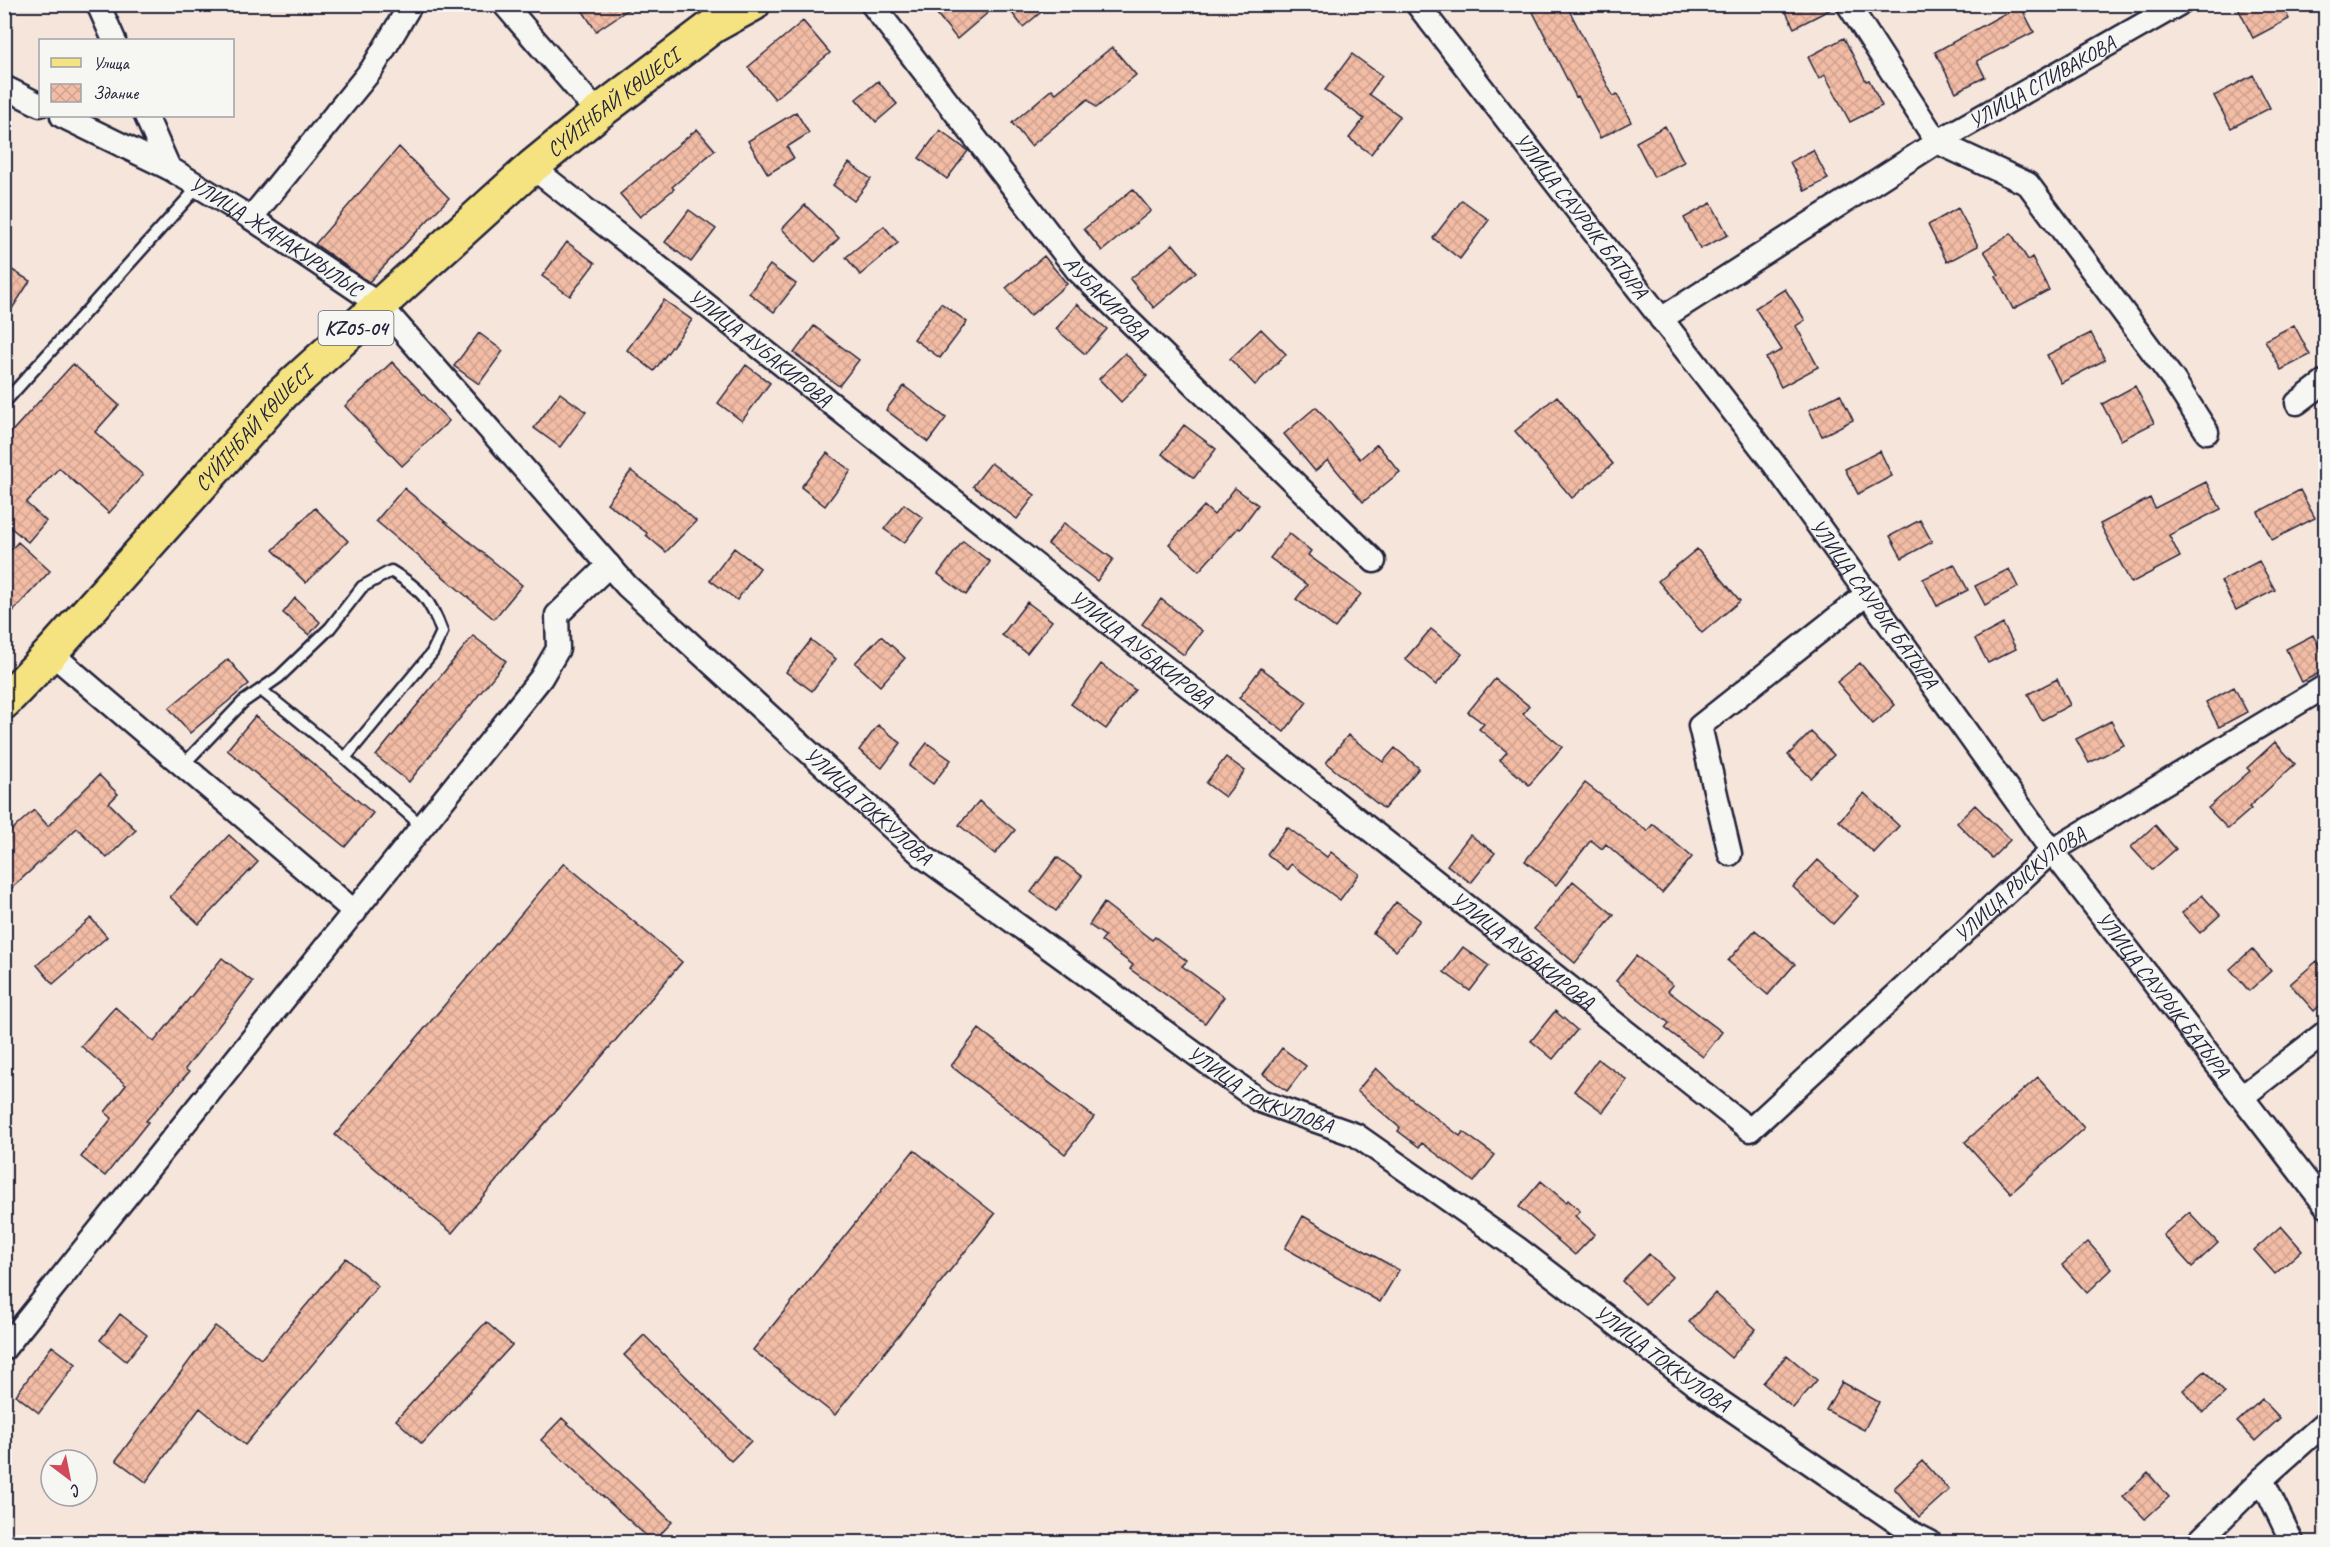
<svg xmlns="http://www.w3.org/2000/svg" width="2330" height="1547" viewBox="0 0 2330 1547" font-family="Caveat,sans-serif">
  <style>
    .building { fill: url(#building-cross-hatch); stroke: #22223b; stroke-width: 1.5 }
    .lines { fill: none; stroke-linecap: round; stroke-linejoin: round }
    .lane-casing { stroke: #22223b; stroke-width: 15 }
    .street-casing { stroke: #22223b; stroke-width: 27 }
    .primary-casing { stroke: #22223b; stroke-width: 38 }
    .lane { stroke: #f6f6f2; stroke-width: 10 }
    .street { stroke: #f6f6f2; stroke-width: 22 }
    .primary { stroke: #f5e381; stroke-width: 33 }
    .labels { text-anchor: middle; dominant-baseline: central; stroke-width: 4.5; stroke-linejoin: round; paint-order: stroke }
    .shield { fill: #f6f6f2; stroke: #626272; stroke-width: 1.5 }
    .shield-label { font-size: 20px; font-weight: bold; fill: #22223b }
    .street-label { font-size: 21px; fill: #22223b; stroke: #f6f6f2 }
  </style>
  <defs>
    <pattern id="building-cross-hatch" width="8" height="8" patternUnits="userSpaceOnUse" patternTransform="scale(1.5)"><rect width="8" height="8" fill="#f2bca5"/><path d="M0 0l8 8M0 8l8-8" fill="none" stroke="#cfa18f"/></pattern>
  </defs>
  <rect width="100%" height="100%" fill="#f5e5db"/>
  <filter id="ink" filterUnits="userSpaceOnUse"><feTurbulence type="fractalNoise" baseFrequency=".0167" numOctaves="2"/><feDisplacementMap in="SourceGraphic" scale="12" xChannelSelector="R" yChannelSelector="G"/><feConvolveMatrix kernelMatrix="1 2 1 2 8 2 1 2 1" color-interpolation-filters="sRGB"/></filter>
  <g filter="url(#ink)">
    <path class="building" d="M 578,4 L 636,4 L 596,31 Z
      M 949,4 L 998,4 L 957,39 L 937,14 Z
      M 1005,4 L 1051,4 L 1023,27 Z
      M 1529,4 L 1566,4 L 1613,96 L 1617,94 L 1631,122 L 1600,138 L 1578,96 L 1576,97 Z
      M 1782,4 L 1835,4 L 1835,7 L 1794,28 Z
      M 2236,4 L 2282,4 L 2289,19 L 2253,38 Z
      M 2020,5 L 2034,32 L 1977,61 L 1985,77 L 1956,92 L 1935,52 Z
      M 803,21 L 830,53 L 775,99 L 748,67 Z
      M 1844,38 L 1866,81 L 1869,80 L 1882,106 L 1850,122 L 1825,75 L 1819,79 L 1808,57 Z
      M 1112,47 L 1136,75 L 1096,108 L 1088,99 L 1031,146 L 1012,123 L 1052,89 L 1056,93 Z
      M 1352,54 L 1382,76 L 1369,94 L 1400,116 L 1371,154 L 1349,138 L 1364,119 L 1325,90 Z
      M 2253,75 L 2270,108 L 2231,128 L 2214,96 Z
      M 878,81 L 897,104 L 876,122 L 856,99 Z
      M 796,112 L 809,133 L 787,147 L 794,158 L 768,174 L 748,141 Z
      M 1665,126 L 1684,162 L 1654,177 L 1636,142 Z
      M 697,129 L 715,150 L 672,187 L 674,189 L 640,217 L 620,194 Z
      M 940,130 L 968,151 L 947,179 L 919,158 Z
      M 399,147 L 449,198 L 369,282 L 315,244 Z
      M 1813,150 L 1828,179 L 1805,191 L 1790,162 Z
      M 849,163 L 871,179 L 854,201 L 833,185 Z
      M 1133,189 L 1151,211 L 1102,251 L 1084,229 Z
      M 1462,200 L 1489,220 L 1460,259 L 1433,238 Z
      M 1711,203 L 1728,235 L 1700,249 L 1684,218 Z
      M 805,205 L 839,238 L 815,262 L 782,229 Z
      M 1958,208 L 1978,246 L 1947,262 L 1928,225 Z
      M 689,210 L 716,229 L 691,262 L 665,242 Z
      M 884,226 L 898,243 L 860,275 L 846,257 Z
      M 2011,233 L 2028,260 L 2032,257 L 2049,290 L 2013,309 L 1996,276 L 1999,275 L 1984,251 Z
      M 567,242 L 595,263 L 570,296 L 542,276 Z
      M 1173,244 L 1196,272 L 1154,308 L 1130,279 Z
      M 1044,256 L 1067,284 L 1030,316 L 1006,288 Z
      M 4,265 L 30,281 L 4,321 Z
      M 770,265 L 796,284 L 774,312 L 749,293 Z
      M 1785,289 L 1805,320 L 1796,326 L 1818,367 L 1781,387 L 1766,358 L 1782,350 L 1755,308 Z
      M 664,300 L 692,320 L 654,371 L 627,350 Z
      M 941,303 L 967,322 L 940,358 L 914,339 Z
      M 1077,304 L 1107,329 L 1085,354 L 1056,329 Z
      M 2294,325 L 2310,355 L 2281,370 L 2265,340 Z
      M 814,326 L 859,360 L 839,386 L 794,353 Z
      M 1261,329 L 1286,354 L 1255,385 L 1230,359 Z
      M 479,333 L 503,351 L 479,384 L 454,366 Z
      M 2091,333 L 2105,360 L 2061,383 L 2047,355 Z
      M 1125,353 L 1147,376 L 1121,402 L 1099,379 Z
      M 392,362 L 449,421 L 402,466 L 345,406 Z
      M 73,364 L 119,405 L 95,432 L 143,475 L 109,513 L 59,468 L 26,503 L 46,521 L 28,542 L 4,522 L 4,440 Z
      M 746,365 L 770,383 L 742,421 L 718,403 Z
      M 904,386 L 946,418 L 928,442 L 886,410 Z
      M 2135,386 L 2154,423 L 2121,440 L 2102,404 Z
      M 560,393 L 586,412 L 560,447 L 534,428 Z
      M 1840,394 L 1853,420 L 1822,436 L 1809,410 Z
      M 1557,396 L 1613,464 L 1572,498 L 1515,431 Z
      M 1316,407 L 1360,459 L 1377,444 L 1400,472 L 1363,502 L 1328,460 L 1315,471 L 1284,434 Z
      M 1184,425 L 1216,449 L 1194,478 L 1162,454 Z
      M 1880,451 L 1892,476 L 1858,494 L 1845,469 Z
      M 827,453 L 851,471 L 825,506 L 801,487 Z
      M 991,463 L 1035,495 L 1017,519 L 973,486 Z
      M 631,471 L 675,502 L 696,521 L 666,552 L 646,535 L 647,533 L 607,503 Z
      M 2206,482 L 2221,509 L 2169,535 L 2180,557 L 2131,583 L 2100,524 L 2150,498 L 2155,508 Z
      M 404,488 L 522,585 L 494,619 L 376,521 Z
      M 1235,488 L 1258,505 L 1240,529 L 1238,528 L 1199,571 L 1169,544 L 1204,506 L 1214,515 Z
      M 2300,490 L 2315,518 L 2272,540 L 2258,512 Z
      M 904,504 L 923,518 L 904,543 L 884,529 Z
      M 315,508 L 348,541 L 306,583 L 273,550 Z
      M 1920,520 L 1932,542 L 1902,558 L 1890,536 Z
      M 1064,523 L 1113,559 L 1097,581 L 1048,544 Z
      M 1289,533 L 1311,551 L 1308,555 L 1361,594 L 1335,628 L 1296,599 L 1307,585 L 1270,558 Z
      M 963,541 L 990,562 L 966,595 L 938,574 Z
      M 18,542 L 50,571 L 4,621 L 4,557 Z
      M 734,548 L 760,568 L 737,600 L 710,580 Z
      M 1697,549 L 1740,601 L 1702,633 L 1658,581 Z
      M 2259,561 L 2275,590 L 2236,610 L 2221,581 Z
      M 1954,564 L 1968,590 L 1937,606 L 1923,579 Z
      M 2009,569 L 2018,587 L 1985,605 L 1975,586 Z
      M 295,598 L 320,622 L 309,635 L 283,613 Z
      M 1161,599 L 1202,631 L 1184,655 L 1142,624 Z
      M 1027,602 L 1052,621 L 1027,653 L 1002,635 Z
      M 2003,624 L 2016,649 L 1988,663 L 1975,639 Z
      M 1431,629 L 1462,654 L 1436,685 L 1405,659 Z
      M 2313,635 L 2325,658 L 2325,670 L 2302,682 L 2286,649 Z
      M 473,636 L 506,661 L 409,782 L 376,756 Z
      M 881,636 L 905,658 L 880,686 L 855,663 Z
      M 811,640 L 836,659 L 812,691 L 786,672 Z
      M 228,659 L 249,684 L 190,733 L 169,708 Z
      M 1860,663 L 1895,705 L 1873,724 L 1837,682 Z
      M 1101,664 L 1135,690 L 1106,729 L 1071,704 Z
      M 1261,668 L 1307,702 L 1284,732 L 1239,698 Z
      M 1495,679 L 1529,706 L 1523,714 L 1562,747 L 1529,785 L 1500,760 L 1507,752 L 1479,729 L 1484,724 L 1468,712 Z
      M 2057,679 L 2070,705 L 2042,720 L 2028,694 Z
      M 2234,687 L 2247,712 L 2219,727 L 2206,702 Z
      M 255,716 L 373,813 L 345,847 L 227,750 Z
      M 2111,721 L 2124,745 L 2089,763 L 2076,739 Z
      M 878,725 L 901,743 L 882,768 L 859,750 Z
      M 1811,732 L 1834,755 L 1811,778 L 1788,755 Z
      M 1348,735 L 1383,762 L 1395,748 L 1419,768 L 1384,809 L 1326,763 Z
      M 2275,742 L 2295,764 L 2249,807 L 2251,809 L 2228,829 L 2208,808 L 2250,771 L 2247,768 Z
      M 927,743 L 951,760 L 933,784 L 909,766 Z
      M 1226,757 L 1245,771 L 1225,797 L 1206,783 Z
      M 99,775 L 118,794 L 109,803 L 136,830 L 107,858 L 77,828 L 4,895 L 4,837 L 34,810 L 48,826 Z
      M 1585,783 L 1647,831 L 1653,824 L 1692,857 L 1662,893 L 1606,844 L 1602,849 L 1591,840 L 1556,885 L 1525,861 Z
      M 1864,793 L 1899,826 L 1874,853 L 1839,821 Z
      M 979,801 L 1015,830 L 995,854 L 959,825 Z
      M 1975,805 L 2010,840 L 1992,858 L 1957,823 Z
      M 2155,825 L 2176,849 L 2152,870 L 2131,847 Z
      M 1287,827 L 1327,857 L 1331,852 L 1359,874 L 1340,900 L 1291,864 L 1287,870 L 1267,854 Z
      M 229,835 L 258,862 L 199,924 L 170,897 Z
      M 1470,835 L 1495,853 L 1471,883 L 1447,865 Z
      M 1057,857 L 1082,876 L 1056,911 L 1031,892 Z
      M 1818,860 L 1858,896 L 1833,924 L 1793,887 Z
      M 564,863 L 682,962 L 452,1233 L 335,1135 Z
      M 1573,881 L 1614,915 L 1575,963 L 1534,929 Z
      M 2202,895 L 2220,915 L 2200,933 L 2182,913 Z
      M 1396,902 L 1420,920 L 1396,951 L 1373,933 Z
      M 1104,903 L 1152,940 L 1155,937 L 1187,961 L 1182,966 L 1224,997 L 1205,1023 L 1130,969 L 1133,965 L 1101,941 L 1105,936 L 1089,925 Z
      M 91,918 L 107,937 L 53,984 L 37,965 Z
      M 1755,930 L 1795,964 L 1768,995 L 1728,961 Z
      M 1463,947 L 1489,966 L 1470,991 L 1444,972 Z
      M 2252,949 L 2271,971 L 2249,991 L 2230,969 Z
      M 1636,956 L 1673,985 L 1668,991 L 1722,1032 L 1703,1057 L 1665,1028 L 1669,1023 L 1616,981 Z
      M 222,958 L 253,982 L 185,1069 L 189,1072 L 146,1121 L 148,1122 L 105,1176 L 81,1157 L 112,1118 L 105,1112 L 126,1085 L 81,1046 L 115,1007 L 154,1042 Z
      M 2317,961 L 2325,970 L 2325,1001 L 2314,1011 L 2290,984 Z
      M 1555,1011 L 1577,1030 L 1553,1059 L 1531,1041 Z
      M 979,1029 L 1094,1117 L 1065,1154 L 951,1066 Z
      M 1282,1048 L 1306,1066 L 1287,1091 L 1263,1074 Z
      M 1598,1059 L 1627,1080 L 1603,1112 L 1574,1091 Z
      M 1376,1068 L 1398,1089 L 1460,1136 L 1463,1132 L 1495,1155 L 1474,1182 L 1422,1143 L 1419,1147 L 1398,1131 L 1400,1128 L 1357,1091 Z
      M 2038,1077 L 2084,1128 L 2011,1193 L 1965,1142 Z
      M 914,1150 L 995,1214 L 835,1415 L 753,1350 Z
      M 1541,1181 L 1566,1202 L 1568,1200 L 1580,1211 L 1575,1216 L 1595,1234 L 1575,1255 L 1519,1207 Z
      M 2189,1212 L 2218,1243 L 2192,1267 L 2163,1235 Z
      M 1303,1216 L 1399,1270 L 1380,1302 L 1285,1248 Z
      M 2281,1226 L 2302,1250 L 2275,1274 L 2254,1250 Z
      M 2088,1242 L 2112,1269 L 2087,1293 L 2062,1265 Z
      M 1649,1254 L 1672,1277 L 1645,1304 L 1622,1281 Z
      M 346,1258 L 378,1286 L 245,1445 L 200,1408 L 146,1482 L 116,1460 L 215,1326 L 261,1359 Z
      M 1715,1293 L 1756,1329 L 1731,1358 L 1689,1322 Z
      M 120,1314 L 147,1335 L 126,1361 L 100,1340 Z
      M 486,1322 L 512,1345 L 422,1444 L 396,1420 Z
      M 644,1335 L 751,1441 L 731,1461 L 624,1355 Z
      M 52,1346 L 76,1364 L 39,1413 L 16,1395 Z
      M 1787,1355 L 1817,1380 L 1793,1408 L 1763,1383 Z
      M 2205,1371 L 2225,1393 L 2203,1413 L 2183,1390 Z
      M 1842,1382 L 1879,1402 L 1864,1430 L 1826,1410 Z
      M 2262,1399 L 2280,1418 L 2255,1441 L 2237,1422 Z
      M 562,1418 L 672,1522 L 653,1542 L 541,1440 Z
      M 1923,1461 L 1949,1490 L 1919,1517 L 1894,1488 Z
      M 2148,1473 L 2169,1497 L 2145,1519 L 2123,1496 Z"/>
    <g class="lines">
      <defs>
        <path id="lane" d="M 4,403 L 198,187
          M 261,690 L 345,758 L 423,827
          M 183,765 L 243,702 L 279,677 L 330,628 L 362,587 L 391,571 C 421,589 430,599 442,632 L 432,653 L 345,758"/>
        <g id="street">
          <path d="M 98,4 L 114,40"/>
          <path d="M 504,4 L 598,113"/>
          <path id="s1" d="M 872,4 L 1077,270 L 1374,561"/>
          <path id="s2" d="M 1417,4 L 1774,464 L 2052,851 L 2326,1206"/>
          <path id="s3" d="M 1848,4 L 1937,142 L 2179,4"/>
          <path d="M 4,87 L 40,105"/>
          <path id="s4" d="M 62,116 L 169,168 L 251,218 L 381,306 L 627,586 L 924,857 L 1260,1101 L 1356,1135 L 1517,1248 L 1693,1383 L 1914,1534 L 1930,1542"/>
          <path d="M 146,116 L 169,168"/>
          <path id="s5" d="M 532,167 L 1750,1130 L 2052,851 L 2326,686"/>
          <path d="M 251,218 L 372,69 L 411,4"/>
          <path d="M 1661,319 L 1937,142 L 2028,184 L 2173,379 L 2207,432"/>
          <path d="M 2297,403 L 2326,381"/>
          <path d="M 51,653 L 355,912"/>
          <path d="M 1730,854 L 1700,726 L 1868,593"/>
          <path d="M 2242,1097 L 2326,1032"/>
          <path d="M 4,1349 L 541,678 L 558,649 L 557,615 L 609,565"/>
          <path d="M 2262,1479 L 2292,1542"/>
          <path d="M 2198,1542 L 2262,1479 L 2326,1422"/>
        </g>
        <g id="primary">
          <path id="s6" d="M 4,702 L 51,653 L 283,393 L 532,167 L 598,113 L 713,26 L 753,4"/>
        </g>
      </defs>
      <use href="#lane" class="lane-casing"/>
      <use href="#street" class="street-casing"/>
      <use href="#primary" class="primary-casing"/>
      <use href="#lane" class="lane"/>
      <use href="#street" class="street"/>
      <use href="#primary" class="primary"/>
    </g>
  </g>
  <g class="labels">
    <rect class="shield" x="318.5" y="311" width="75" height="34" rx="4.5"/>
    <g class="shield-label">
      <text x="356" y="328">KZ05-04</text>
    </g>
    <g class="street-label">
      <text stroke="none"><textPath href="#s3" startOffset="285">УЛИЦА СПИВАКОВА</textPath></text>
      <text stroke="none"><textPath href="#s6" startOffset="856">СҮЙІНБАЙ КӨШЕСІ</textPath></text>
      <text stroke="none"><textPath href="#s2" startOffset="268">УЛИЦА САУРЫК БАТЫРА</textPath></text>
      <text stroke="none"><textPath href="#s4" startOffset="246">УЛИЦА ЖАНАКУРЫЛЫС</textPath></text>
      <text stroke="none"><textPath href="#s1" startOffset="376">АУБАКИРОВА</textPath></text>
      <text stroke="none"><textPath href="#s5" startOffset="291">УЛИЦА АУБАКИРОВА</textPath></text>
      <text stroke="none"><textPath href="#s6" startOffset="370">СҮЙІНБАЙ КӨШЕСІ</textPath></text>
      <text stroke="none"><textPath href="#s2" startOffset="754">УЛИЦА САУРЫК БАТЫРА</textPath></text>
      <text stroke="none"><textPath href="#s5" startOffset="777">УЛИЦА АУБАКИРОВА</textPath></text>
      <text stroke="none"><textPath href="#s4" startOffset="1071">УЛИЦА ТОККУЛОВА</textPath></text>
      <text stroke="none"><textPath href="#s5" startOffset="1918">УЛИЦА РЫСКУЛОВА</textPath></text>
      <text stroke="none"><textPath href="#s5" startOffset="1263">УЛИЦА АУБАКИРОВА</textPath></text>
      <text stroke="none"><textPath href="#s2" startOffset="1240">УЛИЦА САУРЫК БАТЫРА</textPath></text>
      <text stroke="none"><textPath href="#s4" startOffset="1557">УЛИЦА ТОККУЛОВА</textPath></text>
      <text stroke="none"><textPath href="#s4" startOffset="2043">УЛИЦА ТОККУЛОВА</textPath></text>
    </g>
  </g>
  <rect width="2330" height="1547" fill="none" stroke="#f6f6f2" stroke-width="24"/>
  <rect x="12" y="12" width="2306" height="1523" fill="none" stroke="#22223b" stroke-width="2" filter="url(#ink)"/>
  <rect x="39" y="39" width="195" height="78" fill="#f6f6f2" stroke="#a1a1a9" stroke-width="1.5"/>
  <rect x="51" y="58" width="30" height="9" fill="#f5e381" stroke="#a1a1a9" stroke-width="1.5"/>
  <text x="93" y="69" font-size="18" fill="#22223b">Улица</text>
  <rect x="51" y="84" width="30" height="18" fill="url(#building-cross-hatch)" stroke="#a1a1a9" stroke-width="1.5"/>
  <text x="93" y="99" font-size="18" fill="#22223b">Здание</text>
  <g transform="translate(69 1478) rotate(148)"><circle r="28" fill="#f6f6f2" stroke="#a1a1a9" stroke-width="1.5"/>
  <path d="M0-4.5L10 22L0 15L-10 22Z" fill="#d1495b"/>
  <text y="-9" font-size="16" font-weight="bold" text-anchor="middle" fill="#22223b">С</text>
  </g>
</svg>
